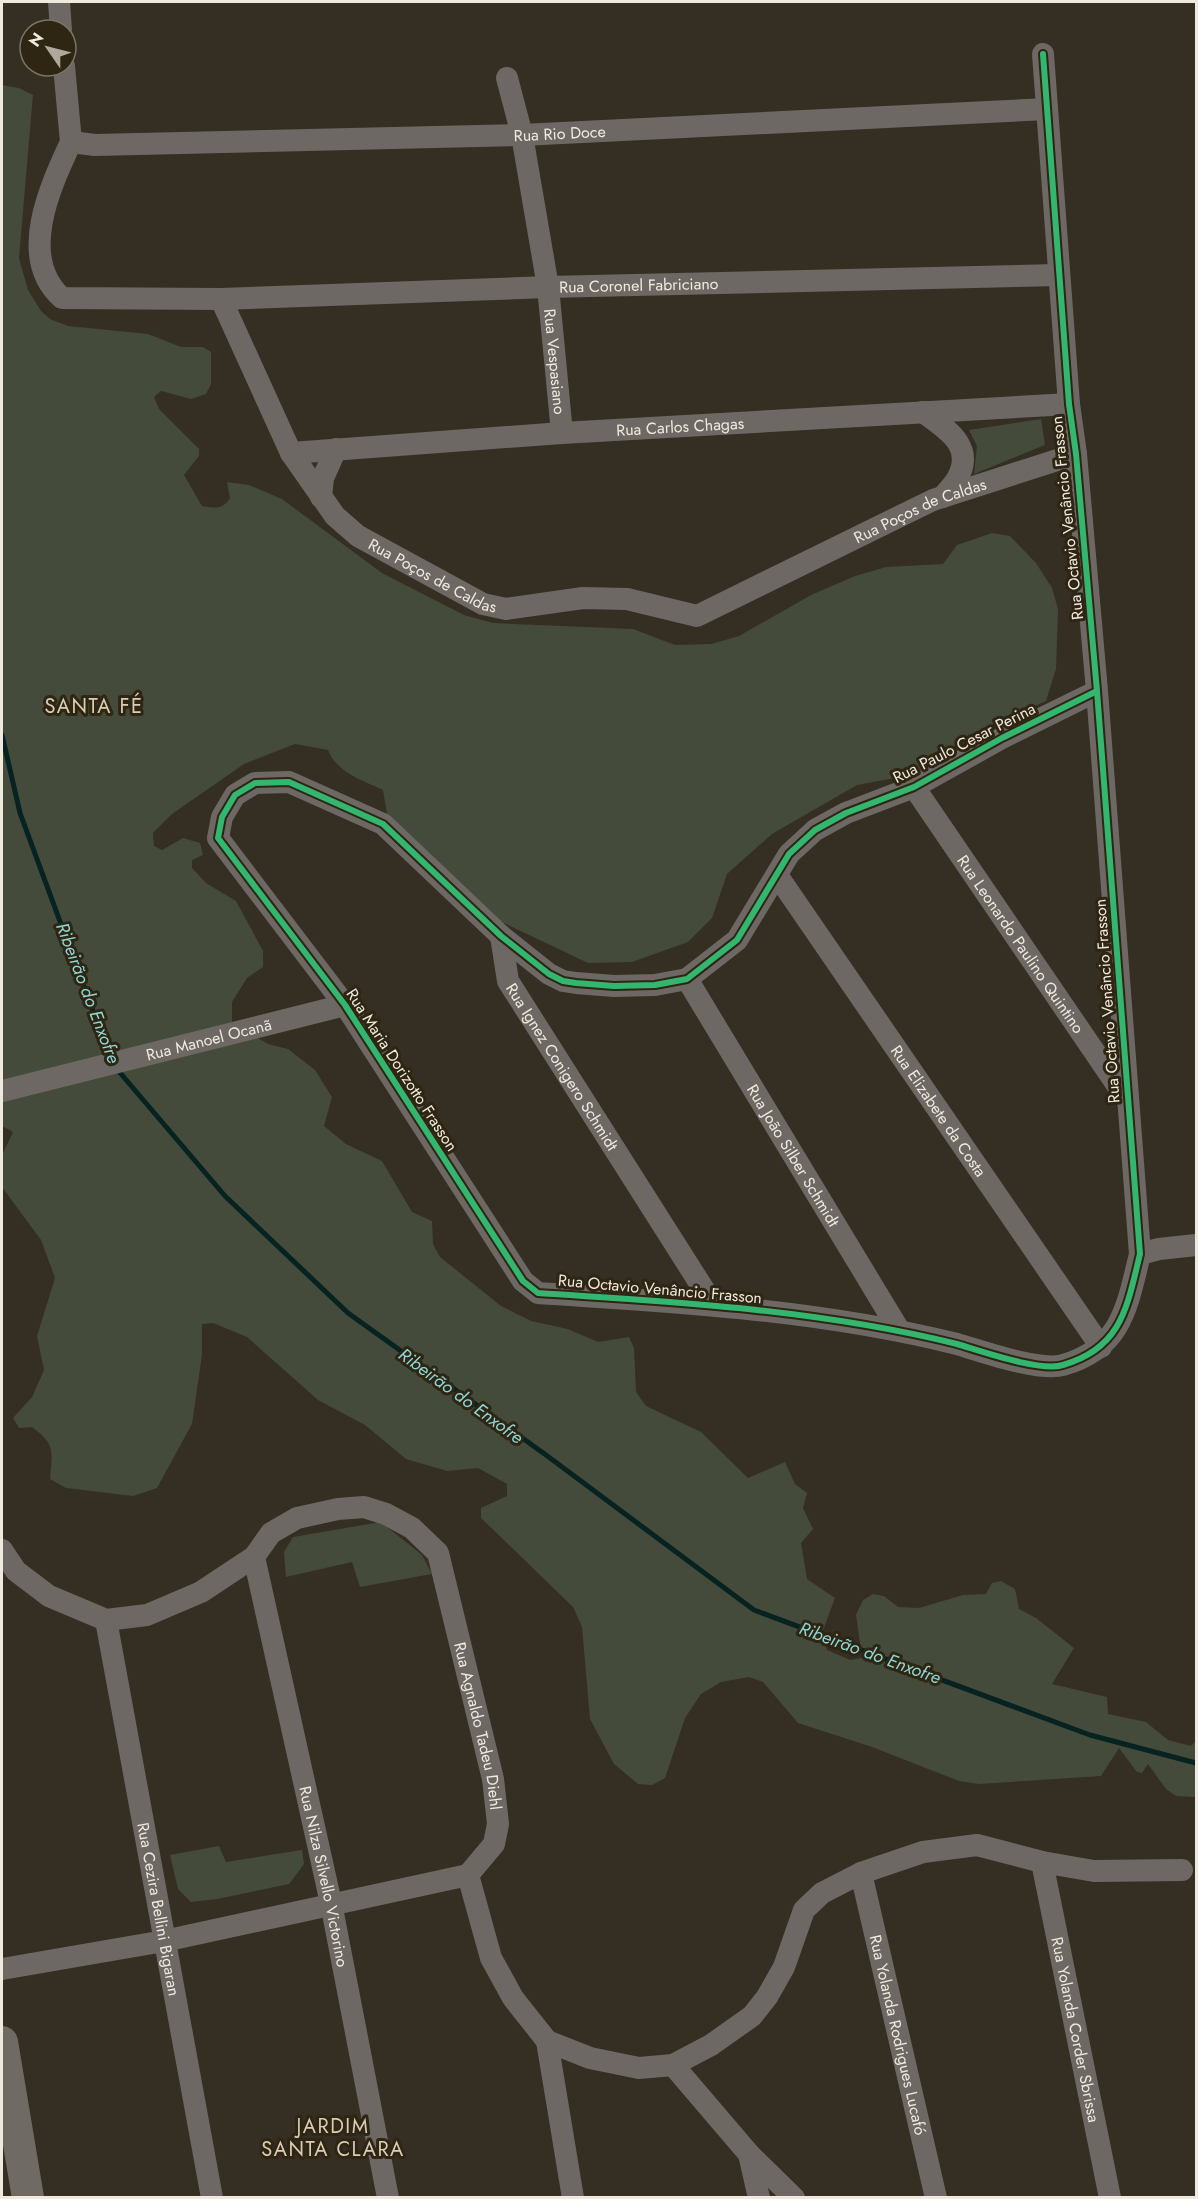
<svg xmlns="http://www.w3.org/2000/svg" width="1198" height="2199" viewBox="0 0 1198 2199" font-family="Jost,sans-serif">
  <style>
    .green { fill: #444b3a }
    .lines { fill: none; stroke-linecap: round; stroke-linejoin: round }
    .stream { stroke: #062221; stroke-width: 5 }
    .street { stroke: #6d6864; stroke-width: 22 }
    .secondary { stroke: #706a65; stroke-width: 32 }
    .cycleway-casing { stroke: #2f2513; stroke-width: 10 }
    .cycleway { stroke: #33b770; stroke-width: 6 }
    .labels { text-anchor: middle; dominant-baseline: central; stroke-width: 6; stroke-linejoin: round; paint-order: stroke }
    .street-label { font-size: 16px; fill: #f0eade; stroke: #2f2513 }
    .water-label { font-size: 18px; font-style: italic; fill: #8cd8d8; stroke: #2f2513 }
    .quarter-label { font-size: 20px; letter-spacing: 1.5px; fill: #dacdb6; stroke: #2f2513 }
  </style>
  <rect width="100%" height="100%" fill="#342e23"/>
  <path class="green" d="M 2,85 L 19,88 L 33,95 L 19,258 L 28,290 L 41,311 L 50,319 L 68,326 L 148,334 L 181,347 L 203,347 L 211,352 L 211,384 L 206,394 L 191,399 L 161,391 L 154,397 L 159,409 L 199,449 L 199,456 L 184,475 L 202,506 C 214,508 223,510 230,498 L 227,482 L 249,485 L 282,499 L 382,573 L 464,615 L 493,623 L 633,629 L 675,645 L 711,644 L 739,636 L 811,595 L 855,576 L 886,567 L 943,564 L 957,545 L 992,533 L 1010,536 L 1036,563 L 1052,588 L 1058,609 L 1056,669 L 1046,701 L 969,735 L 916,774 L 857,785 L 772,834 L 727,874 L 712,918 L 688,942 L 632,962 L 588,963 L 491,917 L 390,831 L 383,790 C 362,780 337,773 328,750 L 295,744 L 244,764 L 172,814 L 153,833 L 154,846 L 162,850 L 183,838 L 200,843 L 203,855 L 192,860 L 192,868 L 206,883 L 236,901 L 263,951 L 263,967 L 247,978 L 232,1002 L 232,1023 L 268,1044 L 288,1049 L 315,1070 L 332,1097 L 324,1126 L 346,1144 L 382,1161 L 412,1212 L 432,1221 L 433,1244 L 440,1257 L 501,1306 L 531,1321 L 568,1329 L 598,1342 L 629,1337 L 634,1348 L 636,1392 L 646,1406 L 701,1432 L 748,1478 L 785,1462 L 795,1484 L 807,1493 L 803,1508 L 813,1529 L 801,1543 L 807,1579 L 835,1598 L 822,1633 L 827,1650 L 850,1660 L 862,1658 L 856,1615 L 863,1600 L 873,1594 L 884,1596 L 898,1607 L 919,1608 L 963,1595 L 986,1594 L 992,1583 L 1001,1581 L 1015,1589 L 1019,1609 L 1036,1618 L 1074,1648 L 1052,1684 L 1107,1697 L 1108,1714 L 1146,1722 L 1168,1740 L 1191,1746 L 1196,1741 L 1196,1797 L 1176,1796 L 1166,1789 L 1148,1764 L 1142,1773 L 1137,1772 L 1119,1748 L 1101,1776 L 979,1784 L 959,1781 L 872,1747 L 798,1723 L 763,1682 L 749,1677 L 721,1682 L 701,1694 L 685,1718 L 665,1778 L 652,1785 L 638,1784 L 614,1764 L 590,1719 L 582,1627 L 573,1607 L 481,1518 L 481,1508 L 507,1496 L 507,1484 L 478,1468 L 447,1471 L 406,1459 L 365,1425 L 318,1400 L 247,1337 L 213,1323 L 202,1324 L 202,1355 L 192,1424 L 157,1488 L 133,1496 L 66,1488 L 50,1479 C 52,1450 56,1445 32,1427 L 19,1428 L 13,1418 L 32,1397 L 44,1370 L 37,1336 L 55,1278 L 41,1240 L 2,1187 L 2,1155 L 13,1132 L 2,1126 Z
    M 1041,419 L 1045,445 L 974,474 L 977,446 L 969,430 Z
    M 381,1522 L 422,1555 L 432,1574 L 360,1587 L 352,1562 L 286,1577 L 284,1552 L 293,1537 Z
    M 219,1846 L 226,1862 L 302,1850 L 304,1864 L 289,1884 L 217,1899 L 191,1902 L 178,1889 L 170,1855 Z"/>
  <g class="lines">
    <path class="stream" d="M 2,735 L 20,813 L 110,1057
      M 116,1068 L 225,1196 L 348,1313 L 546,1455 L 754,1610 L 1090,1735 L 1196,1763"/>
    <g class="street">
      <path d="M 59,2 L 61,30"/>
      <path d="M 1043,54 L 1069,404 L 1076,454 L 1097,691 L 1140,1254 C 1127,1307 1122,1348 1063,1365 C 1040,1372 981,1351 957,1344 C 820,1310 679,1302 538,1293 L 523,1281 L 345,1005 L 218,838 L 222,817 L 235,795 L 255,783 L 289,782 L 383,824 L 501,936 L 549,974 L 563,981 L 576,983 L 614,986 L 655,985 L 687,979 L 737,940 L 789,854 L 815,830 L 846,813 L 914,787 L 1002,738 L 1097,691"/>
      <path d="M 64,66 L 71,142"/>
      <path id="s1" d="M 507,78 L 522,135 L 548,287 L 562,433"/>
      <path id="s2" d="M 71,142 C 50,187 17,258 62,298 L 221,299 L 291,453 L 335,516 L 358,536 L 483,604 L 506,609 L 583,598 L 627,599 L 697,616 L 933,500 L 1076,454"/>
      <path id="s3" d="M 71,142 L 95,145 L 522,135 L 1047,109"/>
      <path id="s4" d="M 221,299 L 548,287 L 1058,275"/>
      <path d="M 923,412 C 946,429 976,446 957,479 C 954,485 947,491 943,497"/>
      <path id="s5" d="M 291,453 L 562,433 L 1069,404"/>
      <path d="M 321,497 L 323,478 L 336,449"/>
      <path id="s6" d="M 914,787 L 1128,1101"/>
      <path id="s7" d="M 777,875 L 1101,1347"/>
      <path id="s8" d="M 501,936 L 508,981 L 713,1304"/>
      <path id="s9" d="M 687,979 L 899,1330"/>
      <path id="s10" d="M 2,1091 L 345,1005"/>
      <path d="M 1140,1254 L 1159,1249 L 1196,1245"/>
      <path id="s11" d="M 2,1550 L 16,1571 L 49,1596 L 106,1620 L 147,1615 L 201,1592 L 254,1557 L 271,1533 L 297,1518 L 338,1509 L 364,1507 L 386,1514 L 412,1528 L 438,1553 L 493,1779 L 498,1824 L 494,1844 L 468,1875"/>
      <path id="s12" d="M 254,1557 L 331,1903 L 388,2198"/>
      <path id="s13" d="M 106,1620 L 212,2198"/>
      <path id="s14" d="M 1042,1862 L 1110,2198"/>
      <path id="s15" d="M 861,1873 L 936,2198"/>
      <path d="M 468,1875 L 491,1958 L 513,1998 L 547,2041 L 590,2058 L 639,2068 L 673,2065 L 711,2045 L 752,2016 L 767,1997 L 784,1967 L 804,1910 L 822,1893 L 861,1873 L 923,1852 L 977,1845 L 1042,1862 L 1094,1871 L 1182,1870"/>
      <path d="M 2,1969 L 164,1941 L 468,1875"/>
      <path d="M 547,2041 L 573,2198"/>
      <path d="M 673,2065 L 749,2154 L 794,2198"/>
      <path d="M 749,2154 L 759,2198"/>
    </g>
    <path class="secondary" d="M 2,2042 L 28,2198"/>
    <defs>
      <path id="cycleway" d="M 1043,54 L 1069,404 L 1076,454 L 1097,691 L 1140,1254 C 1127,1307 1122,1348 1063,1365 C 1040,1372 981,1351 957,1344 C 820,1310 679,1302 538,1293 L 523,1281 L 345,1005 L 218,838 L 222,817 L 235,795 L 255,783 L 289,782 L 383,824 L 501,936 L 549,974 L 563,981 L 576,983 L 614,986 L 655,985 L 687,979 L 737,940 L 789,854 L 815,830 L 846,813 L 914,787 L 1002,738 L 1097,691"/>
    </defs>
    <use href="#cycleway" class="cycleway-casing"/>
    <use href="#cycleway" class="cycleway"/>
  </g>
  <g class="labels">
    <g class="street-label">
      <text stroke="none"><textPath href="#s3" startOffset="489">Rua Rio Doce</textPath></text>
      <text stroke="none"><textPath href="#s4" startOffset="418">Rua Coronel Fabriciano</textPath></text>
      <text stroke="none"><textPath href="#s1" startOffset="288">Rua Vespasiano</textPath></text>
      <text stroke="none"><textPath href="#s5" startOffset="390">Rua Carlos Chagas</textPath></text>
      <text stroke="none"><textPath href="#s2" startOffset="1210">Rua Poços de Caldas</textPath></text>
      <text transform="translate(1067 518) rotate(-96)">Rua Octavio Venâncio Frasson</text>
      <text stroke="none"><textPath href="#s2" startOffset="688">Rua Poços de Caldas</textPath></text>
      <text transform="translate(964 743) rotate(-27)">Rua Paulo Cesar Perina</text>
      <text stroke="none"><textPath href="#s6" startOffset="190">Rua Leonardo Paulino Quintino</textPath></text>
      <text transform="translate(1107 1001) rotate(-94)">Rua Octavio Venâncio Frasson</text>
      <text stroke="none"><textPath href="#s10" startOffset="213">Rua Manoel Ocanã</textPath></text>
      <text stroke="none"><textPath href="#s8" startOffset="147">Rua Ignez Conigero Schmidt</textPath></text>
      <text transform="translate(402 1070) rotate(57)">Rua Maria Dorizotto Frasson</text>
      <text stroke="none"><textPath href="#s7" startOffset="286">Rua Elizabete da Costa</textPath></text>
      <text stroke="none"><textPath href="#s9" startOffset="206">Rua João Silber Schmidt</textPath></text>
      <text transform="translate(660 1289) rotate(5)">Rua Octavio Venâncio Frasson</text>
      <text stroke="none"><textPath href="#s11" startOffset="686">Rua Agnaldo Tadeu Diehl</textPath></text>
      <text stroke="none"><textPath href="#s12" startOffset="327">Rua Nilza Silvello Victorino</textPath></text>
      <text stroke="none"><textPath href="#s13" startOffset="294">Rua Cezira Bellini Bigaran</textPath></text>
      <text stroke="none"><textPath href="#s14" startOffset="171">Rua Yolanda Corder Sbrissa</textPath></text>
      <text stroke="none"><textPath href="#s15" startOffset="166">Rua Yolanda Rodrigues Lucafó</textPath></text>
    </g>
    <g class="water-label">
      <text transform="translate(88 993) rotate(69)">Ribeirão do Enxofre</text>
      <text transform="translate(461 1396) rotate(36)">Ribeirão do Enxofre</text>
      <text transform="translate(870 1653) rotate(20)">Ribeirão do Enxofre</text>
    </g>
    <g class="quarter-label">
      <text x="94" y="706">SANTA FÉ</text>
      <text x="333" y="2126">JARDIM<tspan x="333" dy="23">SANTA CLARA</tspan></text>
    </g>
  </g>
  <rect width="1198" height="2199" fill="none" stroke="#f0eade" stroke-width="6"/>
  <g transform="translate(48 48) rotate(305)"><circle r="28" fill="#2f2513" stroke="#7c7464" stroke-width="1.5"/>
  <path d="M0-4.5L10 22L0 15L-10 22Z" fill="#aea89d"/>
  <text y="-9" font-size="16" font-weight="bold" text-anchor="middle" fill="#f0eade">N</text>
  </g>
</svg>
